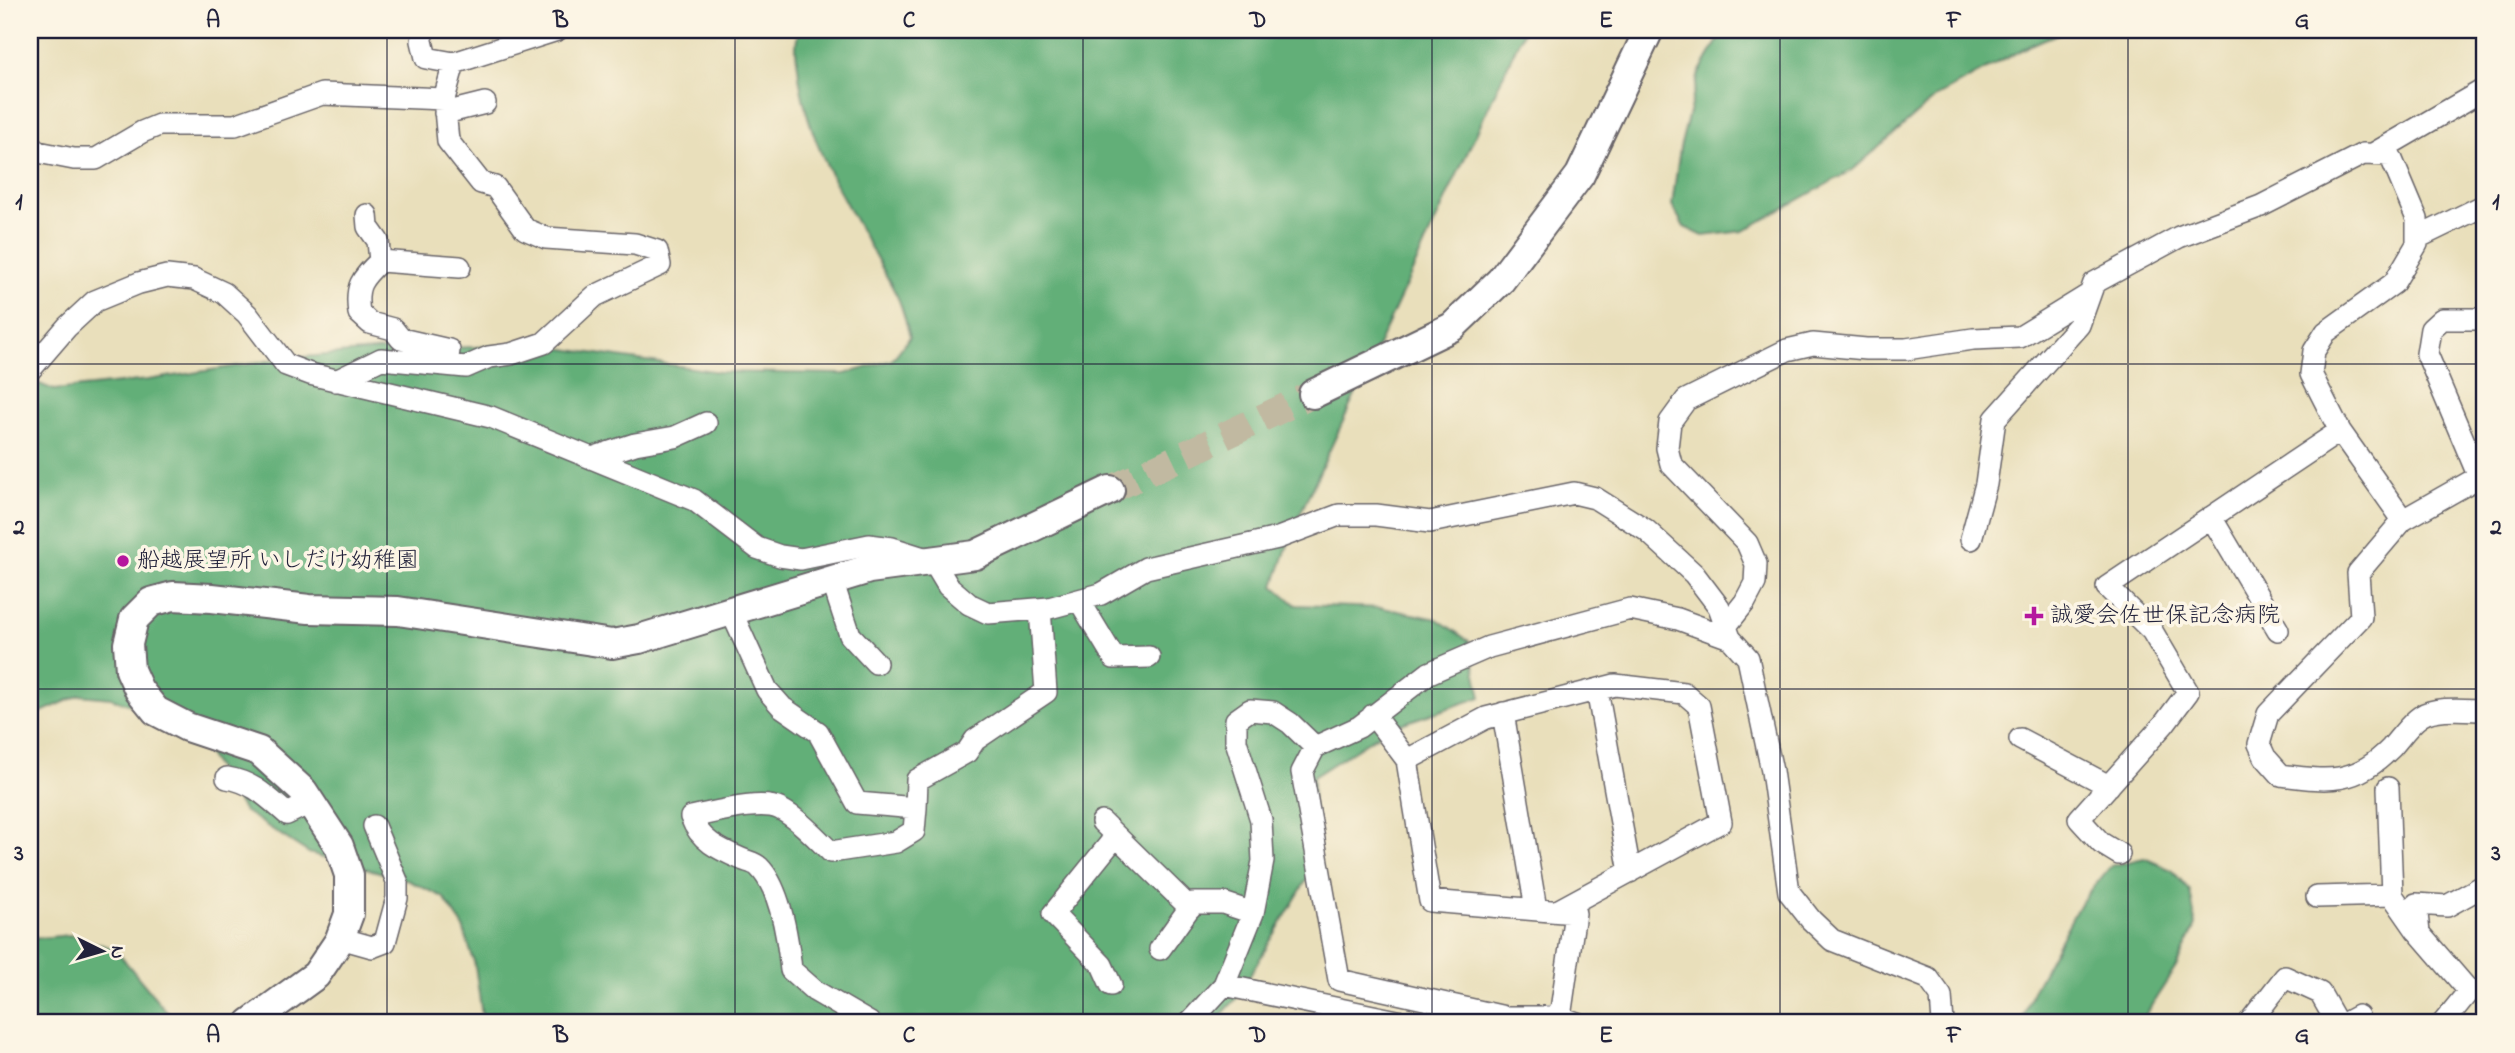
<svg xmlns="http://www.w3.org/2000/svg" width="2515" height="1053" viewBox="0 0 2515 1053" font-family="'Indie Flower','Klee One',sans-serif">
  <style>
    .forest { fill: #62af78; stroke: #42685a; stroke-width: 2 }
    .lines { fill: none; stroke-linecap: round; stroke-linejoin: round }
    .secondary-tunnel { stroke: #c1b9a1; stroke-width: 28; stroke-dasharray: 28 14; stroke-linecap: butt }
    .street-casing { stroke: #686468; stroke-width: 24 }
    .secondary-casing { stroke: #686468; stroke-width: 32 }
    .street { stroke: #fff; stroke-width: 21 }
    .secondary { stroke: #fff; stroke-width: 28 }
    .grid { fill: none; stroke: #22223b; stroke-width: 2; stroke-opacity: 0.55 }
    .poi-dot { fill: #b5179e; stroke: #fcf5e5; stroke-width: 2.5 }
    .labels { text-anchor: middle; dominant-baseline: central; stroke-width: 7; stroke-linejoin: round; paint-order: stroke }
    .poi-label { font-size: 23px; fill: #22223b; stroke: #fcf5e5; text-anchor: start }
    .neatline { fill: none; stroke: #22223b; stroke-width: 2.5 }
    .grid-label { font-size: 23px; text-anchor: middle; font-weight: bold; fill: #22223b }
  </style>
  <rect width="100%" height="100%" fill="#fcf5e5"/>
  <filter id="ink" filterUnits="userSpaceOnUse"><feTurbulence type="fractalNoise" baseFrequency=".0143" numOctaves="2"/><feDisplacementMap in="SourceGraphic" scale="14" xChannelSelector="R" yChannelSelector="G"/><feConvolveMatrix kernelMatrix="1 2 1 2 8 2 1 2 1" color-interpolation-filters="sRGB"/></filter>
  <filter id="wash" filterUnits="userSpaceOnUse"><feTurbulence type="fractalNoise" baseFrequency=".00686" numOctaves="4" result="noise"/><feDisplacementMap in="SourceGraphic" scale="28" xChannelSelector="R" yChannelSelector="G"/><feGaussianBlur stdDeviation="1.57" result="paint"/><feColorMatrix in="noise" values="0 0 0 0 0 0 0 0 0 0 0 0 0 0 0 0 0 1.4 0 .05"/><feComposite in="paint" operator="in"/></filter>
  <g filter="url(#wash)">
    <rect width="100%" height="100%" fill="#e9dfbb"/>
    <path class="forest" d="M 800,30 L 1524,30 L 1294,527 L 1274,586 L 1296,605 L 1383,608 L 1437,619 L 1469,641 L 1481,697 L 1389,728 L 1313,777 L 1313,869 L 1236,999 L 1214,1023 L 483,1023 L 475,965 L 462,924 L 443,897 L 405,879 L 309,853 L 244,811 L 197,737 L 169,718 L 111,698 L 80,695 L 30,717 L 30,380 L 54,390 L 148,380 L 281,359 L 384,350 L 537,345 L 720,372 L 845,374 L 892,360 L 910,337 C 906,323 903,308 897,296 C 860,223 805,150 798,66 C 796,53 794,42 800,30 Z
      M 1724,30 L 2067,30 L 2030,45 L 1937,96 L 1854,169 L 1743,231 L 1703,236 L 1684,227 L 1672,205 L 1680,148 L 1699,73 Z
      M 2144,858 L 2172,870 L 2190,891 L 2196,925 L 2176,967 L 2140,1023 L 2021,1023 L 2033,991 L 2079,905 L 2111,866 Z
      M 70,935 L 115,949 L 176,1023 L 30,1023 L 30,939 Z"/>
  </g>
  <g filter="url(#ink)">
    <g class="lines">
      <path class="secondary-tunnel" d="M 1110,490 L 1313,394"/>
      <defs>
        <path id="street" d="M 454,63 L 557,30
          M 445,113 L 485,103
          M 30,146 L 38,152 L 74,159 L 96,159 L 142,132 L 159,125 L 235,125 L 322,94 L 444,99
          M 2373,154 L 2485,89
          M 367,215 L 368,227 L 378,241 L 380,261
          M 2417,238 L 2485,205
          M 447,365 L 449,350 L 401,339 L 393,329 L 370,323 L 359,313 C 355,286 361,279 380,261 L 460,267
          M 30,370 L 67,327 L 95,301 L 139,283 L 167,276 L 194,279 L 224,293 L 247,314 L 286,365 L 310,374 L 491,417 L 694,500 L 757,548 L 780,556 L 801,559 L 869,545 L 892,548 L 933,561 L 948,586 L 969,604 L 988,613 L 1049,608 L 1101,594 L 1146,568 L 1278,538 L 1339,515 L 1376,515 L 1430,522 L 1574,493 L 1595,498 L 1646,530 L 1694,574 L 1719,607 L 1730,638 L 1748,658 L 1772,771 L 1789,892 L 1811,920 L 1832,940 L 1928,978 L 1941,996 L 1943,1023
          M 336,381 L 381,359 L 466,367 L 489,357 L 511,354 L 544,343 L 595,296 L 660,265 L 657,251 L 635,244 L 546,238 L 525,229 L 495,187 L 481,183 L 448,141 L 444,99 L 454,63 L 426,58 L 422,41
          M 592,458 L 635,444 L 675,437 L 706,423
          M 2485,476 L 2479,477 L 2403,520 L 2358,573 L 2361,617 L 2268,714 L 2259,744 L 2265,757 L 2281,775 C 2329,781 2355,785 2391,748 C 2400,738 2410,723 2421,716 C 2436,706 2468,710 2485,710
          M 2479,477 L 2427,354 L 2431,329 L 2442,319 L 2485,319
          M 2211,517 L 2278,630
          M 1971,539 L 1986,484 L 1995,419 L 2079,325 L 2094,283 L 2179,237 L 2261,206 L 2363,154 L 2390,155 L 2417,219 L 2417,244 L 2394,283 L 2326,332 L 2314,351 L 2311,374 L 2340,431 L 2403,520
          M 832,580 L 850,635 L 876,663
          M 1079,600 L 1114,658 L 1149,657
          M 731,611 L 767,690 L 782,707 L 818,732 L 857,803 L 916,808 L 914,831 L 896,842 L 831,852 C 815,837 799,819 780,809 C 761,799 713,813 691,817 C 700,842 721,850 744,860 C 749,862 755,863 759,867 C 781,889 788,940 791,970 L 815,991 L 870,1023
          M 1726,626 L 1745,602 L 1755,583 L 1756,564 L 1747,543 L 1671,464 L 1667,448 L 1670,422 L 1686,400 L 1787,350 L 1813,344 L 1866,349 L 1906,349 L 1973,339 L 2020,337 L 2090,294
          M 1597,690 L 1630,872
          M 1503,713 L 1536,909
          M 1373,715 L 1407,760 L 1430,901 L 1575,913 L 1560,1017
          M 2020,739 L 2109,786
          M 1407,760 L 1486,718 L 1615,685 L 1684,693 L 1699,706 L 1721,822 L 1557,911
          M 227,778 C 253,782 267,797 287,814 L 310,803
          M 2388,788 L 2392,895 L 2417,931
          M 916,808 L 917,780 L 967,752 L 975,740 L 1046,692 L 1040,609
          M 1102,822 L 1190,908
          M 2119,854 L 2101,843 L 2079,819 L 2164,724 L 2188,692 L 2152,631 L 2107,587 L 2340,431
          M 2317,897 L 2392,895
          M 340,938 L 372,947 L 385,942 L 397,898 L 397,881 L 374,826
          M 1160,949 L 1193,903 L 1223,903 L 1253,913
          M 1111,985 L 1102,965 L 1053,914 L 1116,836
          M 1224,985 L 1407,1023
          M 1189,1023 L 1224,985 L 1253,913 L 1263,861 L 1261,820 L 1236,741 L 1236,720 L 1250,710 L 1273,712 L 1290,723 L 1315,747
          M 1577,1023 L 1560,1017 L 1505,1017 L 1339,980 L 1302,772 L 1315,747 L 1359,727 L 1429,673 L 1489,647 L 1630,609 L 1678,619 L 1730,638
          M 2249,1023 L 2285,977 L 2320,993 L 2337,1023
          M 2345,1023 L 2358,1016
          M 2443,1023 L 2469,991 L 2419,933 L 2416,904 L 2447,906 L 2485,885"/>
        <path id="secondary" d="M 1313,394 L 1452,327 L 1501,280 L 1580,175 L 1649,30
          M 250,1023 L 316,975 L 339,941 L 349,914 L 349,875 L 339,846 L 303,791 L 259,751 L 187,727 L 156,711 L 139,690 L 130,670 L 128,644 L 134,619 L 151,602 L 173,596 L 212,598 L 309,609 L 398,611 L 612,644 L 639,639 L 869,569 L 975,555 L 1110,490"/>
      </defs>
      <use href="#street" class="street-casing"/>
      <use href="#secondary" class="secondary-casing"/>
      <use href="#street" class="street"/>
      <use href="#secondary" class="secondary"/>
    </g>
  </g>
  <path class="grid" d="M 387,30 L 387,1023M 735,30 L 735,1023M 1083,30 L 1083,1023M 1432,30 L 1432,1023M 1780,30 L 1780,1023M 2128,30 L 2128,1023M 30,364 L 2485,364M 30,689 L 2485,689"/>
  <g class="poi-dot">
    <circle cx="123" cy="561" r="7"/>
    <path d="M2030.5 605.5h7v7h7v7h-7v7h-7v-7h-7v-7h7z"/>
  </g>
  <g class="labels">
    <g class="poi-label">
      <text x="137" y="561">船越展望所 いしだけ幼稚園</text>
      <text x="2050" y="616">誠愛会佐世保記念病院</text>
    </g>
  </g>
  <rect width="2515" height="1053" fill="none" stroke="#fcf5e5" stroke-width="77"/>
  <g transform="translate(102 951) rotate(95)" stroke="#fcf5e5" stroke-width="5" paint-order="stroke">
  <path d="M0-5L12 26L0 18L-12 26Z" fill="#22223b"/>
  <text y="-10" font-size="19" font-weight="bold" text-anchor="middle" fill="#22223b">N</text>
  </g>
  <rect x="38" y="38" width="2438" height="976" class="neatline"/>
  <g class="grid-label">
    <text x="213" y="27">A</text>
    <text x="561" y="27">B</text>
    <text x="909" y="27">C</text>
    <text x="1258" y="27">D</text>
    <text x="1606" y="27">E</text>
    <text x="1954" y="27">F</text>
    <text x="2302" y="27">G</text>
    <text x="19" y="209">1</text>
    <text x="2496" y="209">1</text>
    <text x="19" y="534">2</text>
    <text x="2496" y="534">2</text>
    <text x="19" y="860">3</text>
    <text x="2496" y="860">3</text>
    <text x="213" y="1042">A</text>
    <text x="561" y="1042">B</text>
    <text x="909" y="1042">C</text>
    <text x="1258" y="1042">D</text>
    <text x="1606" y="1042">E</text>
    <text x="1954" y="1042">F</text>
    <text x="2302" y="1042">G</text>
  </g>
</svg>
